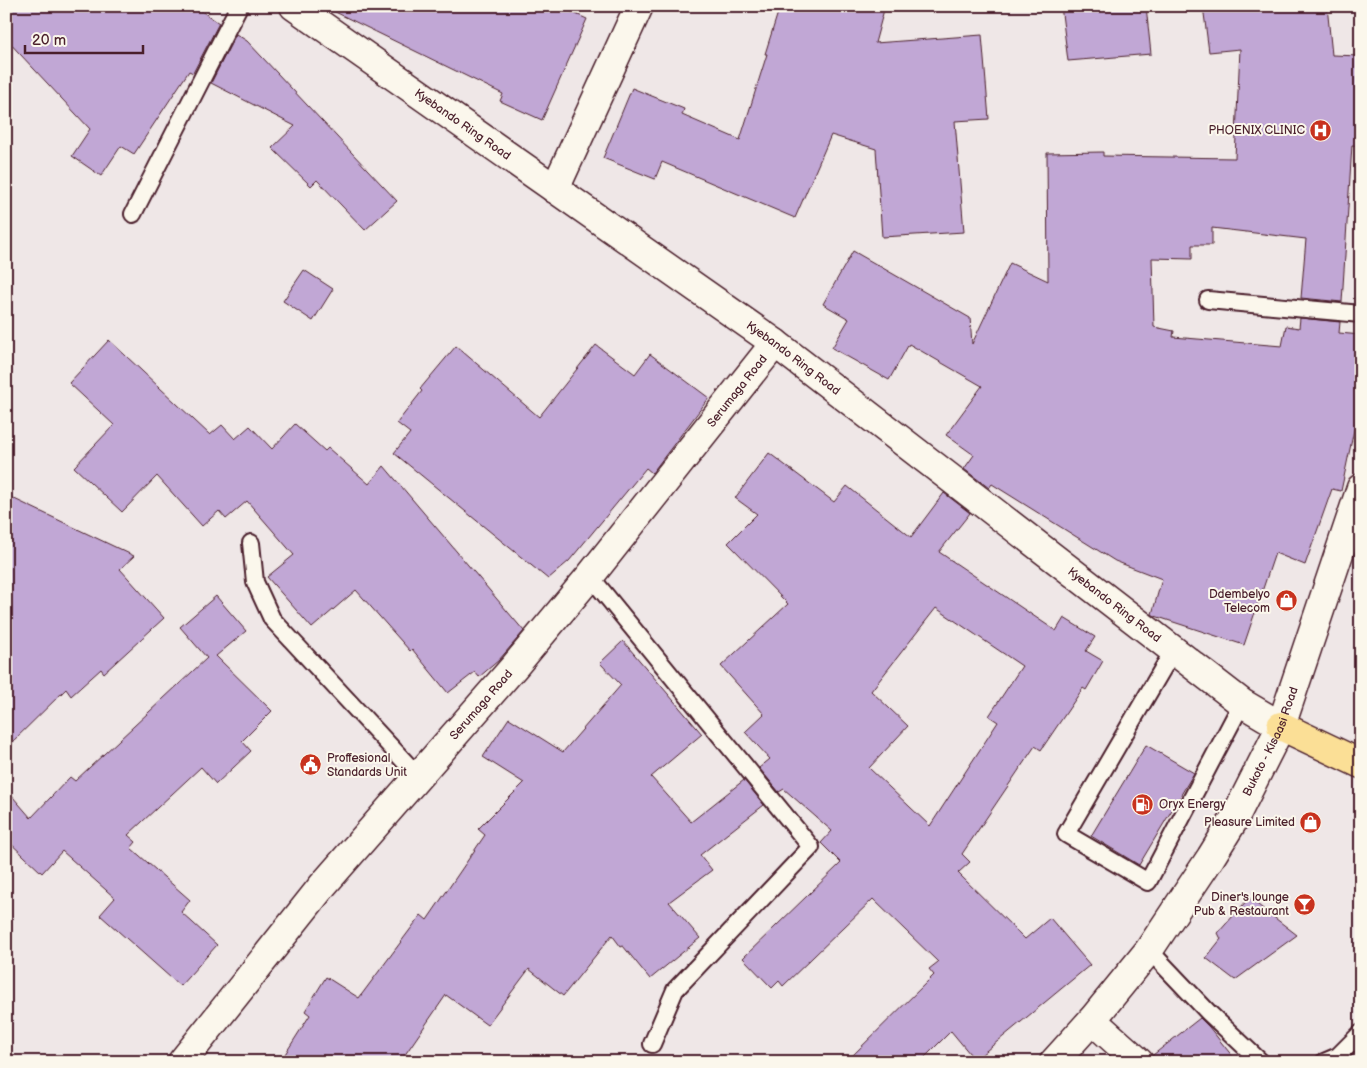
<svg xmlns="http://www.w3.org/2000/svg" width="1367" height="1068" viewBox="0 0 1367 1068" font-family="'Balsamiq Sans',sans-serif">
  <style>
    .building { fill: #c1a7d5; stroke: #4a1f2b; fill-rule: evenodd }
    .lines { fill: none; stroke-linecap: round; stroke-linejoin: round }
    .service-casing { stroke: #4a1f2b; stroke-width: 20 }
    .minor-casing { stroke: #4a1f2b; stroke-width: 31 }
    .secondary-casing { stroke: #4a1f2b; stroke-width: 31 }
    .primary-casing { stroke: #4a1f2b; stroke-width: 31 }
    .service { stroke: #fbf7ec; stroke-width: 16 }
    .minor { stroke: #fbf7ec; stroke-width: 28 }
    .secondary { stroke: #fbf7ec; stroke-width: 28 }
    .primary { stroke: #fbdf96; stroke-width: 28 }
    .labels { text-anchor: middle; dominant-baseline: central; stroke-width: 4; stroke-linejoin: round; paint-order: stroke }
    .street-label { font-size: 12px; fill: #4a1f2b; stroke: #fbf7ec }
    .poi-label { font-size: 12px; fill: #4a1f2b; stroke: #fbf7ec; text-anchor: end }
  </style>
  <rect width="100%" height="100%" fill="#efe7e7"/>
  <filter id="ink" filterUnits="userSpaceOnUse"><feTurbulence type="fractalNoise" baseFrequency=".02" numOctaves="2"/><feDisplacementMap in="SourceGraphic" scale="10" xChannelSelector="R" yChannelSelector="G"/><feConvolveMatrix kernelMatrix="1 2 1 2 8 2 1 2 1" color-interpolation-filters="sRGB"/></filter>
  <g filter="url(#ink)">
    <path class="building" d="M 6,6 L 194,6 L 219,23 L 193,73 L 189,71 L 134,154 L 121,146 L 101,176 L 72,156 L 90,129 L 6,39 Z
      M 323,6 L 558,6 L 587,19 L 542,120 L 500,101 L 503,94 Z
      M 780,6 L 885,6 L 875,43 L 982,35 L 989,119 L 955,121 L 964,232 L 882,237 L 876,149 L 831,135 L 795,218 L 662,162 L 655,179 L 603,158 L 632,88 L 684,109 L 682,115 L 740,140 L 767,54 L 765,54 Z
      M 1061,6 L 1146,6 L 1151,54 L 1068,61 Z
      M 1203,6 L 1327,6 L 1332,55 L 1361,56 L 1361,146 L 1352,145 L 1342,302 L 1301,298 L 1306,239 L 1212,228 L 1212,245 L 1192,245 L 1192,259 L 1152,258 L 1154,327 L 1174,331 L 1173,337 L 1282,346 L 1286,326 L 1299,328 L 1300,318 L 1340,322 L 1339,333 L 1361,335 L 1361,397 L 1341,491 L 1332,489 L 1305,565 L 1275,553 L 1244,645 L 1155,616 L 1152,614 L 1162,579 L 1115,561 L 992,484 L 989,488 L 964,469 L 974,455 L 946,435 L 982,386 L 909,344 L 889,380 L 832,348 L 849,319 L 823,304 L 853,251 L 970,318 L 972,344 L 1010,263 L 1048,281 L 1047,153 L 1103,152 L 1103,156 L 1235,158 L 1240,49 L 1209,52 Z
      M 236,34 L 247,41 L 397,201 L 365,230 L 317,180 L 311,186 L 272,148 L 295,126 L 211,83 Z
      M 304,270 L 333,289 L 313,321 L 283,301 Z
      M 109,340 L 210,435 L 222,425 L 235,439 L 250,426 L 272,449 L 295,424 L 325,451 L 328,448 L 369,484 L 384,466 L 524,631 L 499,660 L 479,677 L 475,672 L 448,693 L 412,649 L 410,651 L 356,590 L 312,628 L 267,577 L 294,555 L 247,501 L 226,519 L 219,511 L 202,526 L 157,476 L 122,512 L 74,467 L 114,425 L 69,383 Z
      M 596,345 L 635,374 L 650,354 L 709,398 L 652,473 L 646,468 L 569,561 L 548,579 L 394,453 L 410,433 L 397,423 L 422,391 L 420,389 L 456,346 L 539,417 Z
      M 769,453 L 834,502 L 847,486 L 911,537 L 944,493 L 970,513 L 939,552 L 1056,631 L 1064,618 L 1095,637 L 1086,651 L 1103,661 L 1086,690 L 1083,688 L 1041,750 L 1035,746 L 962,854 L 970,862 L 958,873 L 1025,939 L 1050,918 L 1090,965 L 975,1060 L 951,1031 L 920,1062 L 846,1062 L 934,975 L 929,969 L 938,962 L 873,899 L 783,986 L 779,981 L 772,988 L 743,958 L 841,863 L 821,843 L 832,831 L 784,789 L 779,792 L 759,768 L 770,759 L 745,732 L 764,714 L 721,666 L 788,604 L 728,543 L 757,514 L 735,498 ZM 936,608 L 1022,666 L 989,716 L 998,722 L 930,826 L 869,768 L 908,726 L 871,691 Z
      M 6,495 L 134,556 L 120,569 L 164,618 L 104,673 L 101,669 L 71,696 L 66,689 L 6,748 Z
      M 216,596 L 246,631 L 216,656 L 272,711 L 242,741 L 251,751 L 216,784 L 201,767 L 128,835 L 136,842 L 131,848 L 190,900 L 181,912 L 217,945 L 180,986 L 100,915 L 115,898 L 62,851 L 42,873 L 6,839 L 6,789 L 31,818 L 70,777 L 75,781 L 207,658 L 180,627 Z
      M 623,641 L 702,734 L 651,777 L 691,822 L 744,780 L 764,805 L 700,855 L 712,870 L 669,902 L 700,938 L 650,979 L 623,946 L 621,947 L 612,935 L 563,996 L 529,969 L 487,1025 L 446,995 L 400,1062 L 280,1062 L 310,1015 L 305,1011 L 326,977 L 359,998 L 421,915 L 427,920 L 485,835 L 478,829 L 524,783 L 483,757 L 509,718 L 563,752 L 621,685 L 600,663 Z
      M 1146,745 L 1194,773 L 1139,865 L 1091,836 Z
      M 1249,898 L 1297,935 L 1235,980 L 1206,958 L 1221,939 L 1218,933 Z
      M 1200,1018 L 1209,1027 L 1237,1062 L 1154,1062 L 1153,1055 Z"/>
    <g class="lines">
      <defs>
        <path id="service" d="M 133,214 L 239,6
          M 1208,300 L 1361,314
          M 251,543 L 255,582 L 272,619 L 418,776
          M 590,576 L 811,847 L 675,990 L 652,1044
          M 1173,651 L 1066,834 L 1148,882 L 1242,703
          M 1149,950 L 1209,1013 L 1261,1062
          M 1324,1062 L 1338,1056 L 1361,1033"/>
        <g id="minor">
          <path id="s1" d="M 294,6 L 775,343 L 1242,703 L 1281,726"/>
          <path d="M 555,189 L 639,6"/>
          <path d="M 1092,1020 L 1139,1062"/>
          <path id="s2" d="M 182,1062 L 323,885 L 514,667 L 590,576 L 775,343"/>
        </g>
        <g id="secondary">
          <path id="s3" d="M 1054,1062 L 1092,1020 L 1149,950 L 1211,857 L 1232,823 L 1281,726 L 1361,488"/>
        </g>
        <path id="primary" d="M 1281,726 L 1361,764"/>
      </defs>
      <use href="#service" class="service-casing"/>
      <use href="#minor" class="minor-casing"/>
      <use href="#secondary" class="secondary-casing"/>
      <use href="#primary" class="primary-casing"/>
      <use href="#service" class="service"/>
      <use href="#minor" class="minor"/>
      <use href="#secondary" class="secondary"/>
      <use href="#primary" class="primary"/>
    </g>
  </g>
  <defs>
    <symbol id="hospital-disc" viewBox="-11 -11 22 22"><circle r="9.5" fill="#c8321e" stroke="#fbf7ec"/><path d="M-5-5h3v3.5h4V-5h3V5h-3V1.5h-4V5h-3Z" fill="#fff"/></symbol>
    <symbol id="shop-disc" viewBox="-11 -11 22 22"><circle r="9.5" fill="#c8321e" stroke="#fbf7ec"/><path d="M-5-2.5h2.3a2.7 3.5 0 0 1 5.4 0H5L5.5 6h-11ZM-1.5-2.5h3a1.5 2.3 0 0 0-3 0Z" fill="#fff"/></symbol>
    <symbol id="civic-disc" viewBox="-11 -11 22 22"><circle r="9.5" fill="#c8321e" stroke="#fbf7ec"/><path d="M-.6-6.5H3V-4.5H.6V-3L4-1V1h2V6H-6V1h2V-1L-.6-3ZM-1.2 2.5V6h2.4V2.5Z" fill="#fff"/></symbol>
    <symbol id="fuel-disc" viewBox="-11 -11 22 22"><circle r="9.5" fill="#c8321e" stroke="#fbf7ec"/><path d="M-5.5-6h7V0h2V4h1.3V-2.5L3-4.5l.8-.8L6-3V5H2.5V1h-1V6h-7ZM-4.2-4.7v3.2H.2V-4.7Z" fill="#fff"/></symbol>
    <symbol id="bar-disc" viewBox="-11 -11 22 22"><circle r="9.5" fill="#c8321e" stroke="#fbf7ec"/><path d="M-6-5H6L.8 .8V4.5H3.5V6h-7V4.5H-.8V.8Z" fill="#fff"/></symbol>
  </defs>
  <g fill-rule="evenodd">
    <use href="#hospital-disc" x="1308" y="118" width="25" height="25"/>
    <use href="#shop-disc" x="1274" y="588" width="25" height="25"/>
    <use href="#civic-disc" x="298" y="752" width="25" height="25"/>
    <use href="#fuel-disc" x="1130" y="792" width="25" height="25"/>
    <use href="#shop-disc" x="1298" y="810" width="25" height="25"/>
    <use href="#bar-disc" x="1292" y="892" width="25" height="25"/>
  </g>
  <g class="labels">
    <g class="street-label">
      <text stroke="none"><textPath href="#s1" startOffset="206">Kyebando Ring Road</textPath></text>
      <text stroke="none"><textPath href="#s1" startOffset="611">Kyebando Ring Road</textPath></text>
      <text stroke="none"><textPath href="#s2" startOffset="871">Serumaga Road</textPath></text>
      <text stroke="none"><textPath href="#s1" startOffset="1016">Kyebando Ring Road</textPath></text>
      <text stroke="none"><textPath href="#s2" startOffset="466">Serumaga Road</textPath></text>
      <text stroke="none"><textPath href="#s3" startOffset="389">Bukoto - Kisaasi Road</textPath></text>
    </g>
    <g class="poi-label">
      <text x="1305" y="130">PHOENIX CLINIC</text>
      <text x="1270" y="594">Ddembelyo<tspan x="1270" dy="14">Telecom</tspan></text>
      <text x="327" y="758" text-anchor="start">Proffesional<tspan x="327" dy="14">Standards Unit</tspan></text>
      <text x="1159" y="804" text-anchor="start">Oryx Energy</text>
      <text x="1295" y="822">Pleasure Limited</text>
      <text x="1289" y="897">Diner's lounge<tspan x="1289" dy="14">Pub &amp; Restaurant</tspan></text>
    </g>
  </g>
  <rect width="1367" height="1068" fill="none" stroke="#fbf7ec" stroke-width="25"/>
  <rect x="12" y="12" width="1342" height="1043" fill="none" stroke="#4a1f2b" stroke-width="2" filter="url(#ink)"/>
  <path d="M25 45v8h118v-8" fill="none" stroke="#4a1f2b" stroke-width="2.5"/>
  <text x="32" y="45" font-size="15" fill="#4a1f2b" stroke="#fbf7ec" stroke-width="4" paint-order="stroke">20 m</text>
</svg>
